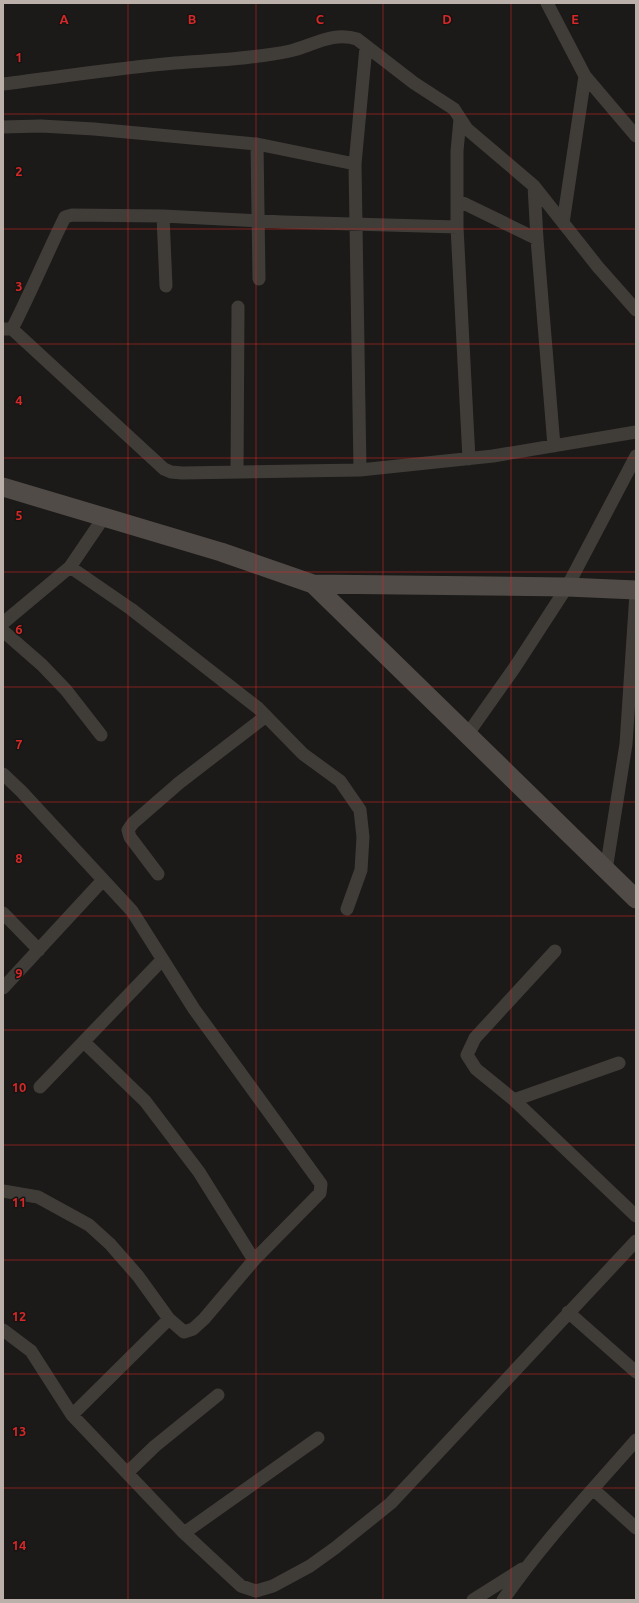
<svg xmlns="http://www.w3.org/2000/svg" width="639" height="1603" viewBox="0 0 639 1603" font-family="Ubuntu,sans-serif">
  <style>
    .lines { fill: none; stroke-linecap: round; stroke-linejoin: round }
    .street { stroke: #403d39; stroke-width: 13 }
    .secondary { stroke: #504b47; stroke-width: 19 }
    .grid { fill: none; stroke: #d62828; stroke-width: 1; stroke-opacity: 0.55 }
    .grid-label { font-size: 13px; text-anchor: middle; font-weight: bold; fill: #d62828; stroke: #161513; stroke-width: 3; stroke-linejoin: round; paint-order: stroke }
  </style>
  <rect width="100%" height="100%" fill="#1b1a18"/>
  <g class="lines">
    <path class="street" d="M 547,3 L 585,76 L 636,136
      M 3,84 C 60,77 117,68 175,63 C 213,60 252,59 290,51 C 312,46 333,31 357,39 L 414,83 L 454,109 L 467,129 L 534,186 L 598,267 L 636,310
      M 460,119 L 457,151 L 457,227 L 469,459
      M 3,127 L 41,126 L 94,129 L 257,144 L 355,164
      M 257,144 L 259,279
      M 534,186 L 537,239 L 554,446
      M 457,200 L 537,239
      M 163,216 L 166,286
      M 563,223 L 585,76
      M 3,329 L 12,329 C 30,294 45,258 62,223 L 65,217 L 72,215 L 163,216 L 283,222 L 457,227
      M 12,329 L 164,469 L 171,472 L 182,473 L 360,470 L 493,456 L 636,432
      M 360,470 L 355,164 L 366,47
      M 237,472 L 238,307
      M 70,567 L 131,609 L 258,708 L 303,754 L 340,781 L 360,810 L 363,837 L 361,870 L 347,909
      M 3,623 L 70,567 L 104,517
      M 3,631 L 42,665 L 66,690 L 101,735
      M 467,735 L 515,667 L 567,587 L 636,456
      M 3,774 L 21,791 L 132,911 L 194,1009 L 321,1184 L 320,1193 L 254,1260 L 204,1319 L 193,1329 L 184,1332 L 169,1319 L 138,1276 L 110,1244 L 89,1225 L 38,1197 L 3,1191
      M 606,870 L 626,744 L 636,593
      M 158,874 L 130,837 L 128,830 L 133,823 L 179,783 L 266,716
      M 3,913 L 39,950
      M 555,951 L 475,1038 L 467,1055 L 476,1069 L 514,1100 L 636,1216
      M 3,988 L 103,880
      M 84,1042 L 145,1101 L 199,1172 L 254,1260
      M 40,1087 L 162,960
      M 514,1100 L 619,1063
      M 568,1312 L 636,1372
      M 3,1330 L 31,1351 L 72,1415 L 184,1533 L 241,1586 L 256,1591 L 273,1586 L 310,1566 L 335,1548 L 391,1503 L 636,1241
      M 72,1415 L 169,1319
      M 127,1473 L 155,1446 L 218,1395
      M 593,1489 L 636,1528
      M 184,1533 L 318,1438
      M 473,1600 L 522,1569
      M 503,1600 C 543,1542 590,1493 636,1440"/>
    <path class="secondary" d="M 3,487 L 221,552 L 313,584 L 567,587 L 636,590
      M 313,584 L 636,899"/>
  </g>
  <path class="grid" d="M 128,3 L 128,1600M 256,3 L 256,1600M 383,3 L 383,1600M 511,3 L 511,1600M 3,114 L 636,114M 3,229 L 636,229M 3,344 L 636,344M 3,458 L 636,458M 3,572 L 636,572M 3,687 L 636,687M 3,802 L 636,802M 3,916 L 636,916M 3,1030 L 636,1030M 3,1145 L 636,1145M 3,1260 L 636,1260M 3,1374 L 636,1374M 3,1488 L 636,1488"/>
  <g class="grid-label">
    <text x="64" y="24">A</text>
    <text x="192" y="24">B</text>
    <text x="320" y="24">C</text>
    <text x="447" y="24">D</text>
    <text x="575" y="24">E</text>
    <text x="19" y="62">1</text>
    <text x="19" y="176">2</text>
    <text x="19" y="291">3</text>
    <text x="19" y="405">4</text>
    <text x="19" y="520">5</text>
    <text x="19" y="634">6</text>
    <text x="19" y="749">7</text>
    <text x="19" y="863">8</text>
    <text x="19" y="978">9</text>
    <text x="19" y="1092">10</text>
    <text x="19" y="1207">11</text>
    <text x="19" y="1321">12</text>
    <text x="19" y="1436">13</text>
    <text x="19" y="1550">14</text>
  </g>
  <rect width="639" height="1603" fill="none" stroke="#bbb1aa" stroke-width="8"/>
</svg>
